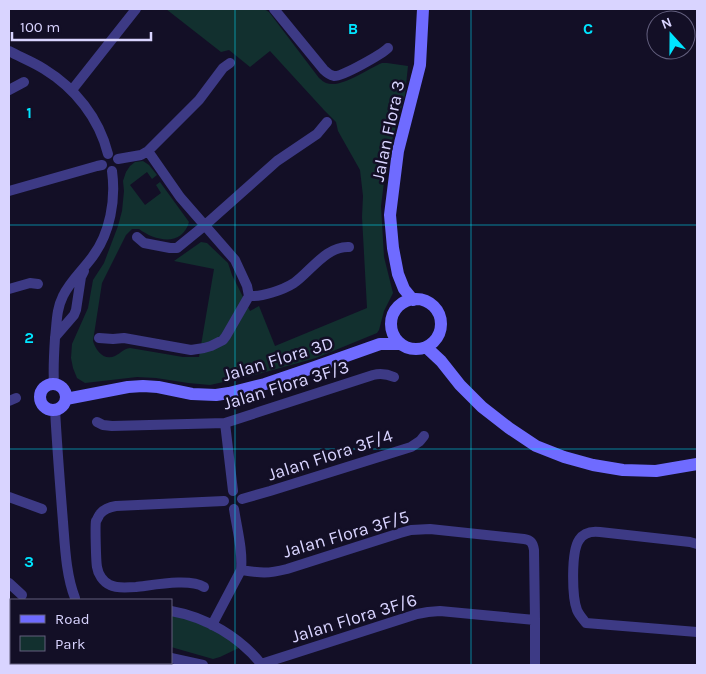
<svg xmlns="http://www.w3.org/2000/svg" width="706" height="674" viewBox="0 0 706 674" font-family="Karla,sans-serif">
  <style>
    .green { fill: #12302f }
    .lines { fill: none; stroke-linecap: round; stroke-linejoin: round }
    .street { stroke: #3d3a85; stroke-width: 10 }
    .secondary { stroke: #6f6bff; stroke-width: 12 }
    .grid { fill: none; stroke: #00e5ff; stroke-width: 1; stroke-opacity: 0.55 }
    .labels { text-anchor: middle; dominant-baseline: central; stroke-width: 5; stroke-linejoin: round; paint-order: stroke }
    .street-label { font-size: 18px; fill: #d9d4ff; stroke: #130f26 }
    .grid-label { font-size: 16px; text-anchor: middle; font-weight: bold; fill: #00e5ff; stroke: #130f26; stroke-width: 5; stroke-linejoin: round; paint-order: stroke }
  </style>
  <rect width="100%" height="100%" fill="#130f26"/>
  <path class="green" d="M 166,9 L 264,9 L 269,12 L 319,78 C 322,80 323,82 326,83 C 341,89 367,69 382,63 L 387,63 L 408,66 L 405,95 L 387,158 L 381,206 L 384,257 L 393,293 L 384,311 L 379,330 L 377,333 L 316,358 L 255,375 L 210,385 L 188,383 L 156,378 L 137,377 L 85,383 L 77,378 L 73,368 L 71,358 L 72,344 L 88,308 L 93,280 L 104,263 L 118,226 L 122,211 L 124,191 L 123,181 L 126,172 L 130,166 L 135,162 L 143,161 L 149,165 L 157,175 L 152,179 L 147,172 L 130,185 L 145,205 L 161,193 L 156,185 L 160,182 L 189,222 C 182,247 155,241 139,229 L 132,229 L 126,235 L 102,283 L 93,341 C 96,351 104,361 115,356 C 121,353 123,349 130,348 L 183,357 L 199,357 L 214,269 L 174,261 L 201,242 L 207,243 L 228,263 L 232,275 L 250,311 L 259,306 L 275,346 L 367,308 L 362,217 L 363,196 L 360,170 L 338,131 L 336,122 L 324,110 L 270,51 L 250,67 L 229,50 L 221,52 Z
    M 171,615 L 194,619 L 243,646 L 220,657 L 213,659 L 171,647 Z
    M 24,663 L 130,663 L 129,665 L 26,665 Z"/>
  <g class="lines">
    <path class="street" d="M 274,9 L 324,70 C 327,73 330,75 334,76 C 342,77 382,54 388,48
      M 9,51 C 20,57 33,62 44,69 C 75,88 99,118 108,154
      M 9,90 L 24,82
      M 72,90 L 136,9
      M 148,151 L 199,100 L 223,68 L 230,63
      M 9,191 L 97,166 L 102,165
      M 137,237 L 144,243 L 170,248 L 177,248 L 204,226 L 277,161 L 317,134 L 327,122
      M 9,289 L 30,283 L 38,284
      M 249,296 C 262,297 283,290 294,283 C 311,271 326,246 349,247
      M 55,337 L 74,315 L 76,310 L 81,277 L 84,271
      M 99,338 L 113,339 L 124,338 L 191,350 L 204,348 L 211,346 L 223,340 L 226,336 L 249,296 L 247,286 L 235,260 L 180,197 L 148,151 L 141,155 L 118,159
      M 54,384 C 53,368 54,353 55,338 C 57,323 56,310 63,296 C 70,281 83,270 93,256 C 110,233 116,200 112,171
      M 9,401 L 16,398
      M 55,409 C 57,447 60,484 63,522 C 65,547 66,575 75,598
      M 97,422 L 103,425 L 112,426 L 225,423 L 373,375 C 381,373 387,374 394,377
      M 225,423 L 233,491
      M 9,497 L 42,509
      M 242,499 L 270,491 L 411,447 L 420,441 L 424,436
      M 697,544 L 690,542 L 600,532 C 592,531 584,532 579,540 C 571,552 572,597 577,610 C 579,615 583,619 586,623 L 697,632
      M 241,570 C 261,573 267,574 287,569 L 400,533 L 411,530 L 430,529 L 524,539 C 531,540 533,543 534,550 L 535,620
      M 9,583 L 22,595
      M 204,587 C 190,578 154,585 136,587 C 128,587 118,589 110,585 C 103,582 98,574 97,567 C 96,562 95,525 96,521 C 97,520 99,515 100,514 C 104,509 110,507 116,506 L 224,501
      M 171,611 C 206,617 240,637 262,665
      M 212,625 L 241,570 C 243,550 237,529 234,509
      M 9,640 L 11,639
      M 171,658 L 203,665
      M 261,664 L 417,614 L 428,612 L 440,611 L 535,620 L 535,665
      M 132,665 L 132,663"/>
    <path class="secondary" d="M391 324a25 25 0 1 1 50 0a25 25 0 1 1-50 0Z
      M 413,300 L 404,289 L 398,274 L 393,248 L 390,215 L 398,151 L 420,65 L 423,9
      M 426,347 L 441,361 L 460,385 L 482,407 L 509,428 L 536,446 L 564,457 L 593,465 L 623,470 L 656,471 L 697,464
      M40 397a13 13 0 1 1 26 0a13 13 0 1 1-26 0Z
      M 66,399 L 128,387 L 143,386 L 158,387 L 192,394 L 216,395 L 229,393 L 265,384 L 315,367 L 380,344 L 401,344"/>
  </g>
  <path class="grid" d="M 235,9 L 235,665M 471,9 L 471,665M 9,225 L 697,225M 9,449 L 697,449"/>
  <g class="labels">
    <g class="street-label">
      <text transform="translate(388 131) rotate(-78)">Jalan Flora 3</text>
      <text transform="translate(278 359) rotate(-17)">Jalan Flora 3D</text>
      <text transform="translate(286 385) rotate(-17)">Jalan Flora 3F/3</text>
      <text transform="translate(330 455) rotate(-18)">Jalan Flora 3F/4</text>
      <text transform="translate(346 534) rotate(-16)">Jalan Flora 3F/5</text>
      <text transform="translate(354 618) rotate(-17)">Jalan Flora 3F/6</text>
    </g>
  </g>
  <g class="grid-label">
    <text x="353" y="34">B</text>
    <text x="588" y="34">C</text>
    <text x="29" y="118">1</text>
    <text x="29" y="343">2</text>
    <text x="29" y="567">3</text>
  </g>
  <rect width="706" height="674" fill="none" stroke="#d9d4ff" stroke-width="20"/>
  <rect x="10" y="599" width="162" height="65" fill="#130f26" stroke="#625e7d"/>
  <rect x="20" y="615" width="25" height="8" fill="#6f6bff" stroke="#625e7d"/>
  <text x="55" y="624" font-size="15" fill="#d9d4ff">Road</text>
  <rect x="20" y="636" width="25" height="15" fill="#12302f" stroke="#625e7d"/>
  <text x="55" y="649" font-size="15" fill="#d9d4ff">Park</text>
  <g transform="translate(671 35) rotate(339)"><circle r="24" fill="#130f26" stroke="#625e7d"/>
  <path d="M0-4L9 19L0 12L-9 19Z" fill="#00e5ff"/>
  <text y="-8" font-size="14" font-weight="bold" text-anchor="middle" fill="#d9d4ff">N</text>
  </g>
  <path d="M12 32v8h139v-8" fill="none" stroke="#d9d4ff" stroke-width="2.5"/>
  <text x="20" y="32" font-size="15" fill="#d9d4ff" stroke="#130f26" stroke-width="4" paint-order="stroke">100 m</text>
</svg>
